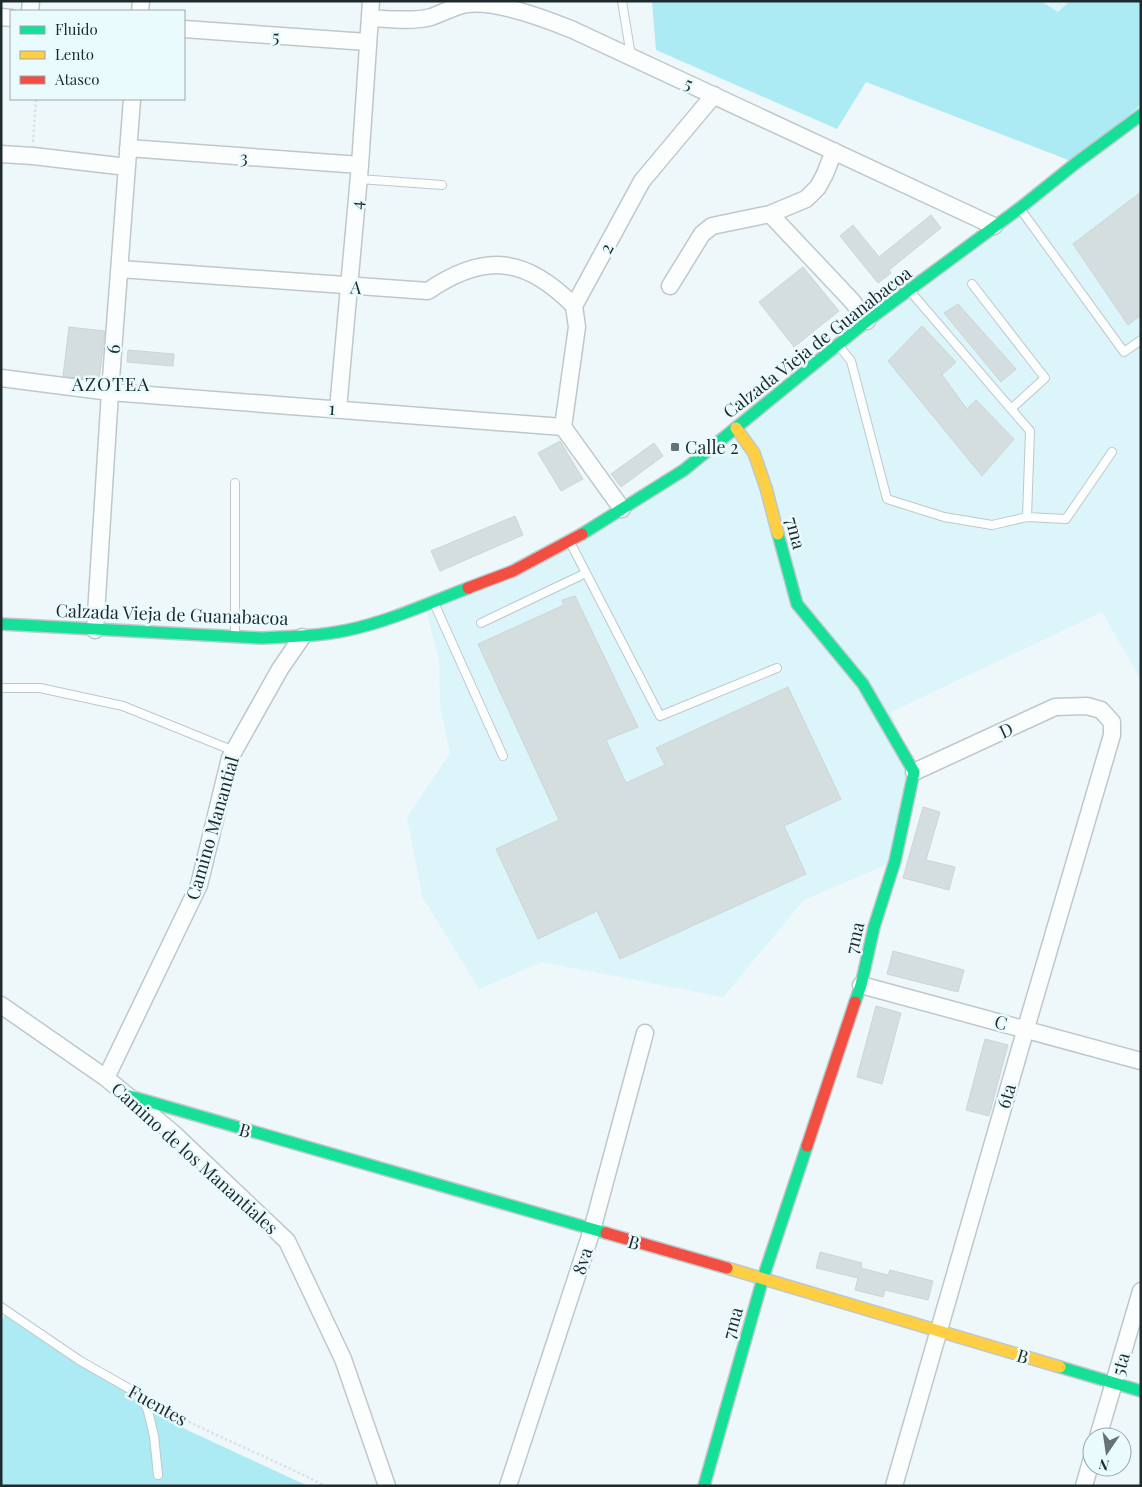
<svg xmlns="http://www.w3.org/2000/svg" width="1142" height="1487" viewBox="0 0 1142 1487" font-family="'Playfair Display',serif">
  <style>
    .built { fill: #dbf5fa }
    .green { fill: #aceaf4 }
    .building { fill: #d4dedf; stroke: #cbd5d7 }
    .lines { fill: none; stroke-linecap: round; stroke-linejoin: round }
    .lane-casing { stroke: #bec8ca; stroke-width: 10 }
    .street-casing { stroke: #bec8ca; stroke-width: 19 }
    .fast-casing { stroke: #bec8ca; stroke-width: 14 }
    .slow-casing { stroke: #bec8ca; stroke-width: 14 }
    .jam-casing { stroke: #bec8ca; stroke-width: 14 }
    .path { stroke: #dde0e1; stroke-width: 2.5; stroke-dasharray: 2.5 2.5; stroke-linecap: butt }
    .lane { stroke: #fcfefe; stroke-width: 8 }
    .street { stroke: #fcfefe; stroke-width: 16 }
    .fast { stroke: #16e098; stroke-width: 11 }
    .slow { stroke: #ffcf43; stroke-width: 11 }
    .jam { stroke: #f24e42; stroke-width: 11 }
    .poi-dot { fill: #677274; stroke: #eafbfe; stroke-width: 2 }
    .labels { text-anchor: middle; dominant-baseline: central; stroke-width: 5; stroke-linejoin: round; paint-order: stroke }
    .street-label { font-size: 18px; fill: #1f2a2c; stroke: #eafbfe }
    .poi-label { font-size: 18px; fill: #1f2a2c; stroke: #eafbfe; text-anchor: start }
    .neighbourhood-label { font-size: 19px; letter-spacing: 1px; fill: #1f2a2c; stroke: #eafbfe }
  </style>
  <rect width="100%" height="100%" fill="#eef8fa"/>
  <path class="built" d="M 1041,1 L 1070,1 L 1058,12 Z
    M 1141,104 L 1141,680 L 1102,612 L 891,712 L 914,772 L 895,861 L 804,900 L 723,997 L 542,962 L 479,989 L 422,896 L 407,817 L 450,753 L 440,707 L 439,660 L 425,606 L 622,509 Z"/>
  <path class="green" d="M 652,1 L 1041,1 L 1058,12 L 1070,1 L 1141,1 L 1141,104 L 1076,163 L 866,82 L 837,129 L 656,50 Z
    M 5,1313 L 185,1429 L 308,1486 L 1,1486 L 1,1323 Z"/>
  <path class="building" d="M 1141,192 L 1141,315 L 1128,325 L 1073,244 Z
    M 931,215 L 941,228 L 889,270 L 891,273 L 878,283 L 840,236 L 853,225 L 879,257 Z
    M 803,267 L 839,311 L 794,347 L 759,302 Z
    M 958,304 L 1016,369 L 1001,382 L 944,313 Z
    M 922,326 L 956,362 L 942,375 L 967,409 L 976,400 L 1014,439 L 982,476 L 888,361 Z
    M 69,327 L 105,331 L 99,381 L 63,376 Z
    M 128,350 L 174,354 L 173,366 L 127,362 Z
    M 560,441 L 583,479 L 561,491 L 538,453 Z
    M 654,443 L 663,456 L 621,487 L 611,474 Z
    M 515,516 L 523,535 L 440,571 L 431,551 Z
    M 575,596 L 638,727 L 606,740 L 626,783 L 665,765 L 656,748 L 788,687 L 841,799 L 784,826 L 806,874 L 620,959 L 597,911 L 538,939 L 496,849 L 559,820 L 478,644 L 564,605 L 562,600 Z
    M 923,807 L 940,812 L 926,860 L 955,867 L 949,890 L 903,878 Z
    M 893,951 L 964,970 L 958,992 L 887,974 Z
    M 876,1006 L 901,1013 L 882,1084 L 857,1077 Z
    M 985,1039 L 1008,1045 L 989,1116 L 966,1110 Z
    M 820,1252 L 862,1263 L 861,1268 L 888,1275 L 890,1270 L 933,1281 L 928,1300 L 885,1290 L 883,1297 L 855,1290 L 858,1278 L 816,1268 Z"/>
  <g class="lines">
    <defs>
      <path id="lane" d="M 622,1 L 631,56
        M 359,179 L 442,185
        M 1021,210 L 1124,352 L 1141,340
        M 972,284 L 1045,378 L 1011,409
        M 839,346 L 851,361 L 887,499 L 944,517 L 992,525 L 1027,517 L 1030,431 L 910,291
        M 235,483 L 235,635
        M 1027,517 L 1066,519 L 1112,452
        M 571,544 L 660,716 L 777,668
        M 434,603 L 503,756
        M 481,623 L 586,573
        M 1,688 L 40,688 L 123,706 L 234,751
        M 1,1307 L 79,1360 L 142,1396 L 148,1411 L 154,1436 L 158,1475"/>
      <path id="street" d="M 30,11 L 31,1
        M 140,11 L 141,1
        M 1,17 L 11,18
        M 370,18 C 388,19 414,22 431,17 C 443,13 454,6 467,4 C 497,0 546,19 573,30 L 994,226
        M 184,29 L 367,42
        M 128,148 L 360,165
        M 1,154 L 33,156 L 127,167
        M 770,214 L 852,301 L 867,321
        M 120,269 L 428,291 C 485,252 526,257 574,306
        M 670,286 L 702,234 L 712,226 L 770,214 L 806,199 L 818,187 L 825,174 L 834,151
        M 1,378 L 110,392 L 563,427 L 622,509
        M 338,409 L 360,165 L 371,1
        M 563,427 L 577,327 L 574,306 L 642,181 L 714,95
        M 95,630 L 110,392 L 132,99
        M 861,985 L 1141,1061
        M 1,1005 L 106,1078 L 173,1133 L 287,1241 L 343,1359 L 387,1486
        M 106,1078 L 199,885 L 230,758 L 280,669 L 302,637
        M 1098,1437 L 1141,1291
        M 508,1486 L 592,1230 L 645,1033
        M 894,1486 L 1026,1028 L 1112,735 L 1112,722 L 1101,710 L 1087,706 L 1055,707 L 914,772
        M 1084,1486 L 1092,1458"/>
      <path id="fast" d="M 582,534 L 684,470 L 867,321 L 1020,208 L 1076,163 L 1141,115
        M 778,534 L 797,604 L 863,684 L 914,772 L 895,861 L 874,927 L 861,985 L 855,1002
        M 1,624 L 261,638 C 290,637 320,636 348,630 C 390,621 429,603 468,588
        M 126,1095 L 606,1233
        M 1060,1367 L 1141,1391
        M 704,1486 L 763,1278 L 807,1146"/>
      <path id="slow" d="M 736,428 L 754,453 L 766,488 L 778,534
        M 727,1268 L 1060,1367"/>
      <path id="jam" d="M 468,588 L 513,571 L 582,534
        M 807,1146 L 855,1002
        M 606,1233 L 727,1268"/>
    </defs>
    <use href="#lane" class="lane-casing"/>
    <use href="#street" class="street-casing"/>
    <use href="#fast" class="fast-casing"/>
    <use href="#slow" class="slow-casing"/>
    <use href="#jam" class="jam-casing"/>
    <path class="path" d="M 33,142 L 36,99
      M 158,1405 C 212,1436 270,1457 325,1486"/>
    <use href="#lane" class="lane"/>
    <use href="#street" class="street"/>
    <use href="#fast" class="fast"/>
    <use href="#slow" class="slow"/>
    <use href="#jam" class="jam"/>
  </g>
  <rect class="poi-dot" x="670" y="442" width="10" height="10" rx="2.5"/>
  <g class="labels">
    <g class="street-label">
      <text transform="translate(276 36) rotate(4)">5</text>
      <text transform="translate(689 83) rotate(24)">5</text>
      <text transform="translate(244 157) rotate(4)">3</text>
      <text transform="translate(356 205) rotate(-85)">4</text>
      <text transform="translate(606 248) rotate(-61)">2</text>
      <text transform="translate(356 287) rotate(4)">A</text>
      <text transform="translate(817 342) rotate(-38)">Calzada Vieja de Guanabacoa</text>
      <text transform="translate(113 349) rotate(-85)">6</text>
      <text transform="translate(332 408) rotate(4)">1</text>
      <text transform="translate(796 533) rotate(75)">7ma</text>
      <text transform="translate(172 614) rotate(2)">Calzada Vieja de Guanabacoa</text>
      <text transform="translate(1006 730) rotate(-25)">D</text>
      <text transform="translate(212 828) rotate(-74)">Camino Manantial</text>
      <text transform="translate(854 938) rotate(-77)">7ma</text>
      <text transform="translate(1001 1022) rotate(15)">C</text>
      <text transform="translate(1006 1096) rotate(-74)">6ta</text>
      <text transform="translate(245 1130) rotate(16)">B</text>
      <text transform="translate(195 1158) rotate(42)">Camino de los Manantiales</text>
      <text transform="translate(634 1242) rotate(16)">B</text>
      <text transform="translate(582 1261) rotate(-72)">8va</text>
      <text transform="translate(732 1323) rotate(-74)">7ma</text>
      <text transform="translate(1023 1356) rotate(17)">B</text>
      <text transform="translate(1120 1364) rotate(-74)">5ta</text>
      <text transform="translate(158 1405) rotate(29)">Fuentes</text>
    </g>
    <g class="poi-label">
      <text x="685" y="447">Calle 2</text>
    </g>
    <g class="neighbourhood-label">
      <text x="111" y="383">AZOTEA</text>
    </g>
  </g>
  <rect width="1142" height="1487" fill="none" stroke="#1f2a2c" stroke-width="5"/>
  <rect x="10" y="10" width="175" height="90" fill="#eafbfe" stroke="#99a7aa"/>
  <rect x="20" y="26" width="25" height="8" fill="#16e098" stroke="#99a7aa"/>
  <text x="55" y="35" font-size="15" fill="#1f2a2c">Fluido</text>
  <rect x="20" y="51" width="25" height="8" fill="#ffcf43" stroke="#99a7aa"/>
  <text x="55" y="60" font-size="15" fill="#1f2a2c">Lento</text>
  <rect x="20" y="76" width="25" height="8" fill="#f24e42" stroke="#99a7aa"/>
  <text x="55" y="85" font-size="15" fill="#1f2a2c">Atasco</text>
  <g transform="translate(1107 1452) rotate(193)"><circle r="24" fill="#eafbfe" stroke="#99a7aa"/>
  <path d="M0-4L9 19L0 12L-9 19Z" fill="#677274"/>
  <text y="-8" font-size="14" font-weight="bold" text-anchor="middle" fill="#1f2a2c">N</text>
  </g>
</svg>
